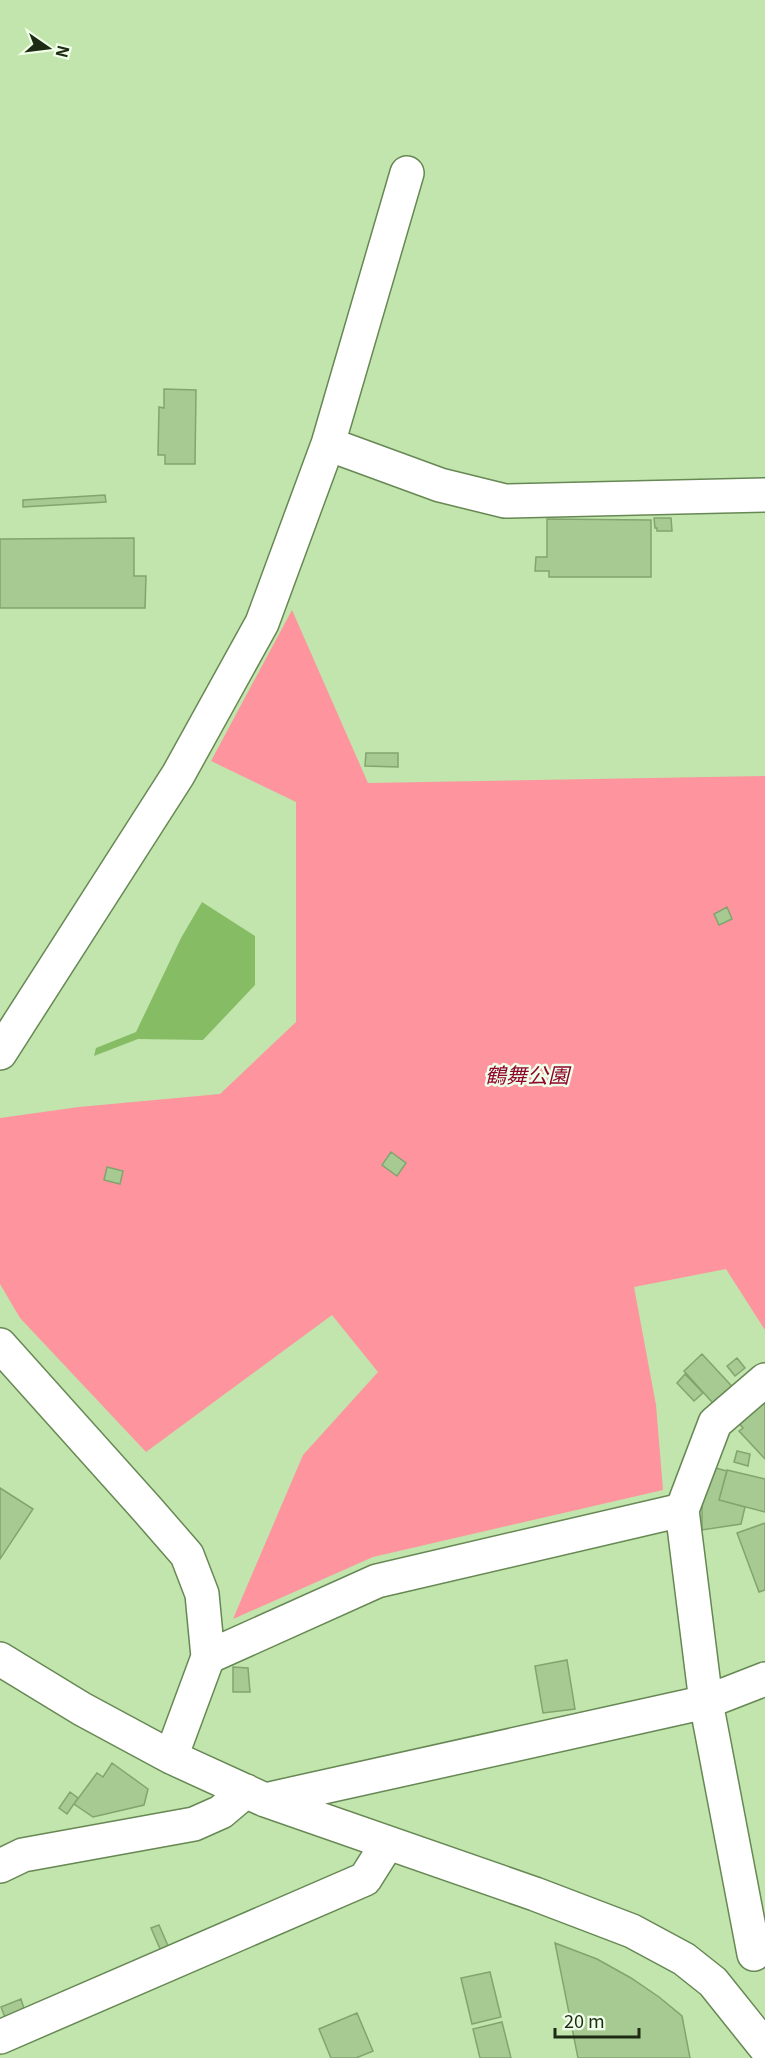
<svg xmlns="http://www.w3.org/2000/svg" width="765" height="2058" viewBox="0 0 765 2058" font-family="Georgia,'Noto Sans JP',serif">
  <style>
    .green { fill: #fe949e }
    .water { fill: #86bd64 }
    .building { fill: #a6ca92; stroke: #82a46e; stroke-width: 1.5 }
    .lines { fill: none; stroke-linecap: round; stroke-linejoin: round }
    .minor-casing { stroke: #678854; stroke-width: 36 }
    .minor { stroke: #fff; stroke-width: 33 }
    .labels { text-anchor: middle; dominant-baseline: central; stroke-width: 5; stroke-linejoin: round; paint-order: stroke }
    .park-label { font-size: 21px; font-style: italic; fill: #8e052e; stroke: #f0ffe8 }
  </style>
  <rect width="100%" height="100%" fill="#c1e5ac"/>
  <path class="green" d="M 292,610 L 368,783 L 765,776 L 765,1330 L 726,1269 L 634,1287 L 656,1405 L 663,1490 L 373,1557 L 233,1619 L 303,1455 L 378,1372 L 332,1315 L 146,1452 L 20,1318 L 0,1284 L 0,1118 L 79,1107 L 220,1094 L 296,1022 L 296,802 L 211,761 Z"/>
  <path class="water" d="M 202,902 L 255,936 L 255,985 L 203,1040 L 138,1039 L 94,1056 L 96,1048 L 136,1032 L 181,938 Z"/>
  <path class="building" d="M 164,389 L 196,390 L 195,464 L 165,464 L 165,455 L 158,455 L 159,407 L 164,408 Z
    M 105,495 L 106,502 L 23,507 L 23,500 Z
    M 654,518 L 671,518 L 672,531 L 657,531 L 657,528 L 655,528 Z
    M 547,519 L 651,520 L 651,577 L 549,577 L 549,571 L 535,571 L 536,557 L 547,557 Z
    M 134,538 L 134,576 L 146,576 L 145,608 L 0,608 L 0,539 Z
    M 366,753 L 398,753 L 398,767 L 365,766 Z
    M 727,907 L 732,919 L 719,925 L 714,914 Z
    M 391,1152 L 406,1163 L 397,1176 L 382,1165 Z
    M 107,1167 L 123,1171 L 120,1184 L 104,1180 Z
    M 702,1354 L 739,1394 L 720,1411 L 684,1371 Z
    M 737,1358 L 745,1368 L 735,1376 L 727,1366 Z
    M 685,1374 L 703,1393 L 694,1401 L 677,1383 Z
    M 765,1392 L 765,1459 L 739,1431 L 743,1428 L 736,1420 Z
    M 737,1451 L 750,1454 L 748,1466 L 734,1462 Z
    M 708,1466 L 727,1471 L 719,1500 L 745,1507 L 741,1524 L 702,1530 L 702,1491 Z
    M 727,1470 L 765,1479 L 765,1512 L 719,1500 Z
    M 0,1488 L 33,1509 L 0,1559 Z
    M 765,1523 L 765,1590 L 759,1592 L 737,1533 Z
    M 567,1660 L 575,1709 L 543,1713 L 535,1666 Z
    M 233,1667 L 248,1668 L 250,1692 L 233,1692 Z
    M 112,1763 L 148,1789 L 144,1805 L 93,1817 L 74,1804 L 97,1773 L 103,1777 Z
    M 70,1792 L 78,1798 L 67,1814 L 59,1808 Z
    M 159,1925 L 169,1948 L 161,1951 L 151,1928 Z
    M 555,1943 L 597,1959 L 631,1978 L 659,1997 L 682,2016 L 690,2058 L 578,2058 Z
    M 490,1972 L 501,2017 L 472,2024 L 461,1978 Z
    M 21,1999 L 25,2012 L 6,2020 L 1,2007 Z
    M 357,2013 L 373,2051 L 356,2058 L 331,2058 L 319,2029 Z
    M 502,2022 L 511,2058 L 480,2058 L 473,2029 Z"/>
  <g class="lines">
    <defs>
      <path id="minor" d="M 328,444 L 440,485 L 505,501 L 765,495
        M 0,1053 L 178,775 L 262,623 L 328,444 L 407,173
        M 0,1345 L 147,1509 L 187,1555 L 202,1594 L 208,1657 L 171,1757
        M 208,1657 L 377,1581 L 682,1510
        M 0,1659 L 82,1709 L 171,1757 L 265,1800 L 535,1894 L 632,1931 L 684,1959 L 713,1982 L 765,2047
        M 265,1800 L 706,1702 L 765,1679
        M 0,1866 L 23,1855 L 194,1824 L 221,1812 L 246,1791
        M 754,1954 L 706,1702 L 682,1510 L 715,1423 L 765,1380
        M 0,2037 L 365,1879 L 387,1844"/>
    </defs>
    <use href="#minor" class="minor-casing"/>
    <use href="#minor" class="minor"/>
  </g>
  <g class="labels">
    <g class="park-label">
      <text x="527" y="1074">鶴舞公園</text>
    </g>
  </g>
  <g transform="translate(48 48) rotate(104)" stroke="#f0ffe8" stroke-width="4.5" paint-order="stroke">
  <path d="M0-4.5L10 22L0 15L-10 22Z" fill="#1d2b15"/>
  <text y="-9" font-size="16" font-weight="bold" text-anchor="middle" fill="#1d2b15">N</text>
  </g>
  <path d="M555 2028v9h84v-9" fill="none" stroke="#1d2b15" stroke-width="3"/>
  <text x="564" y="2028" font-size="18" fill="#1d2b15" stroke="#f0ffe8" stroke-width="4.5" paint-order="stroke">20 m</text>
</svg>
